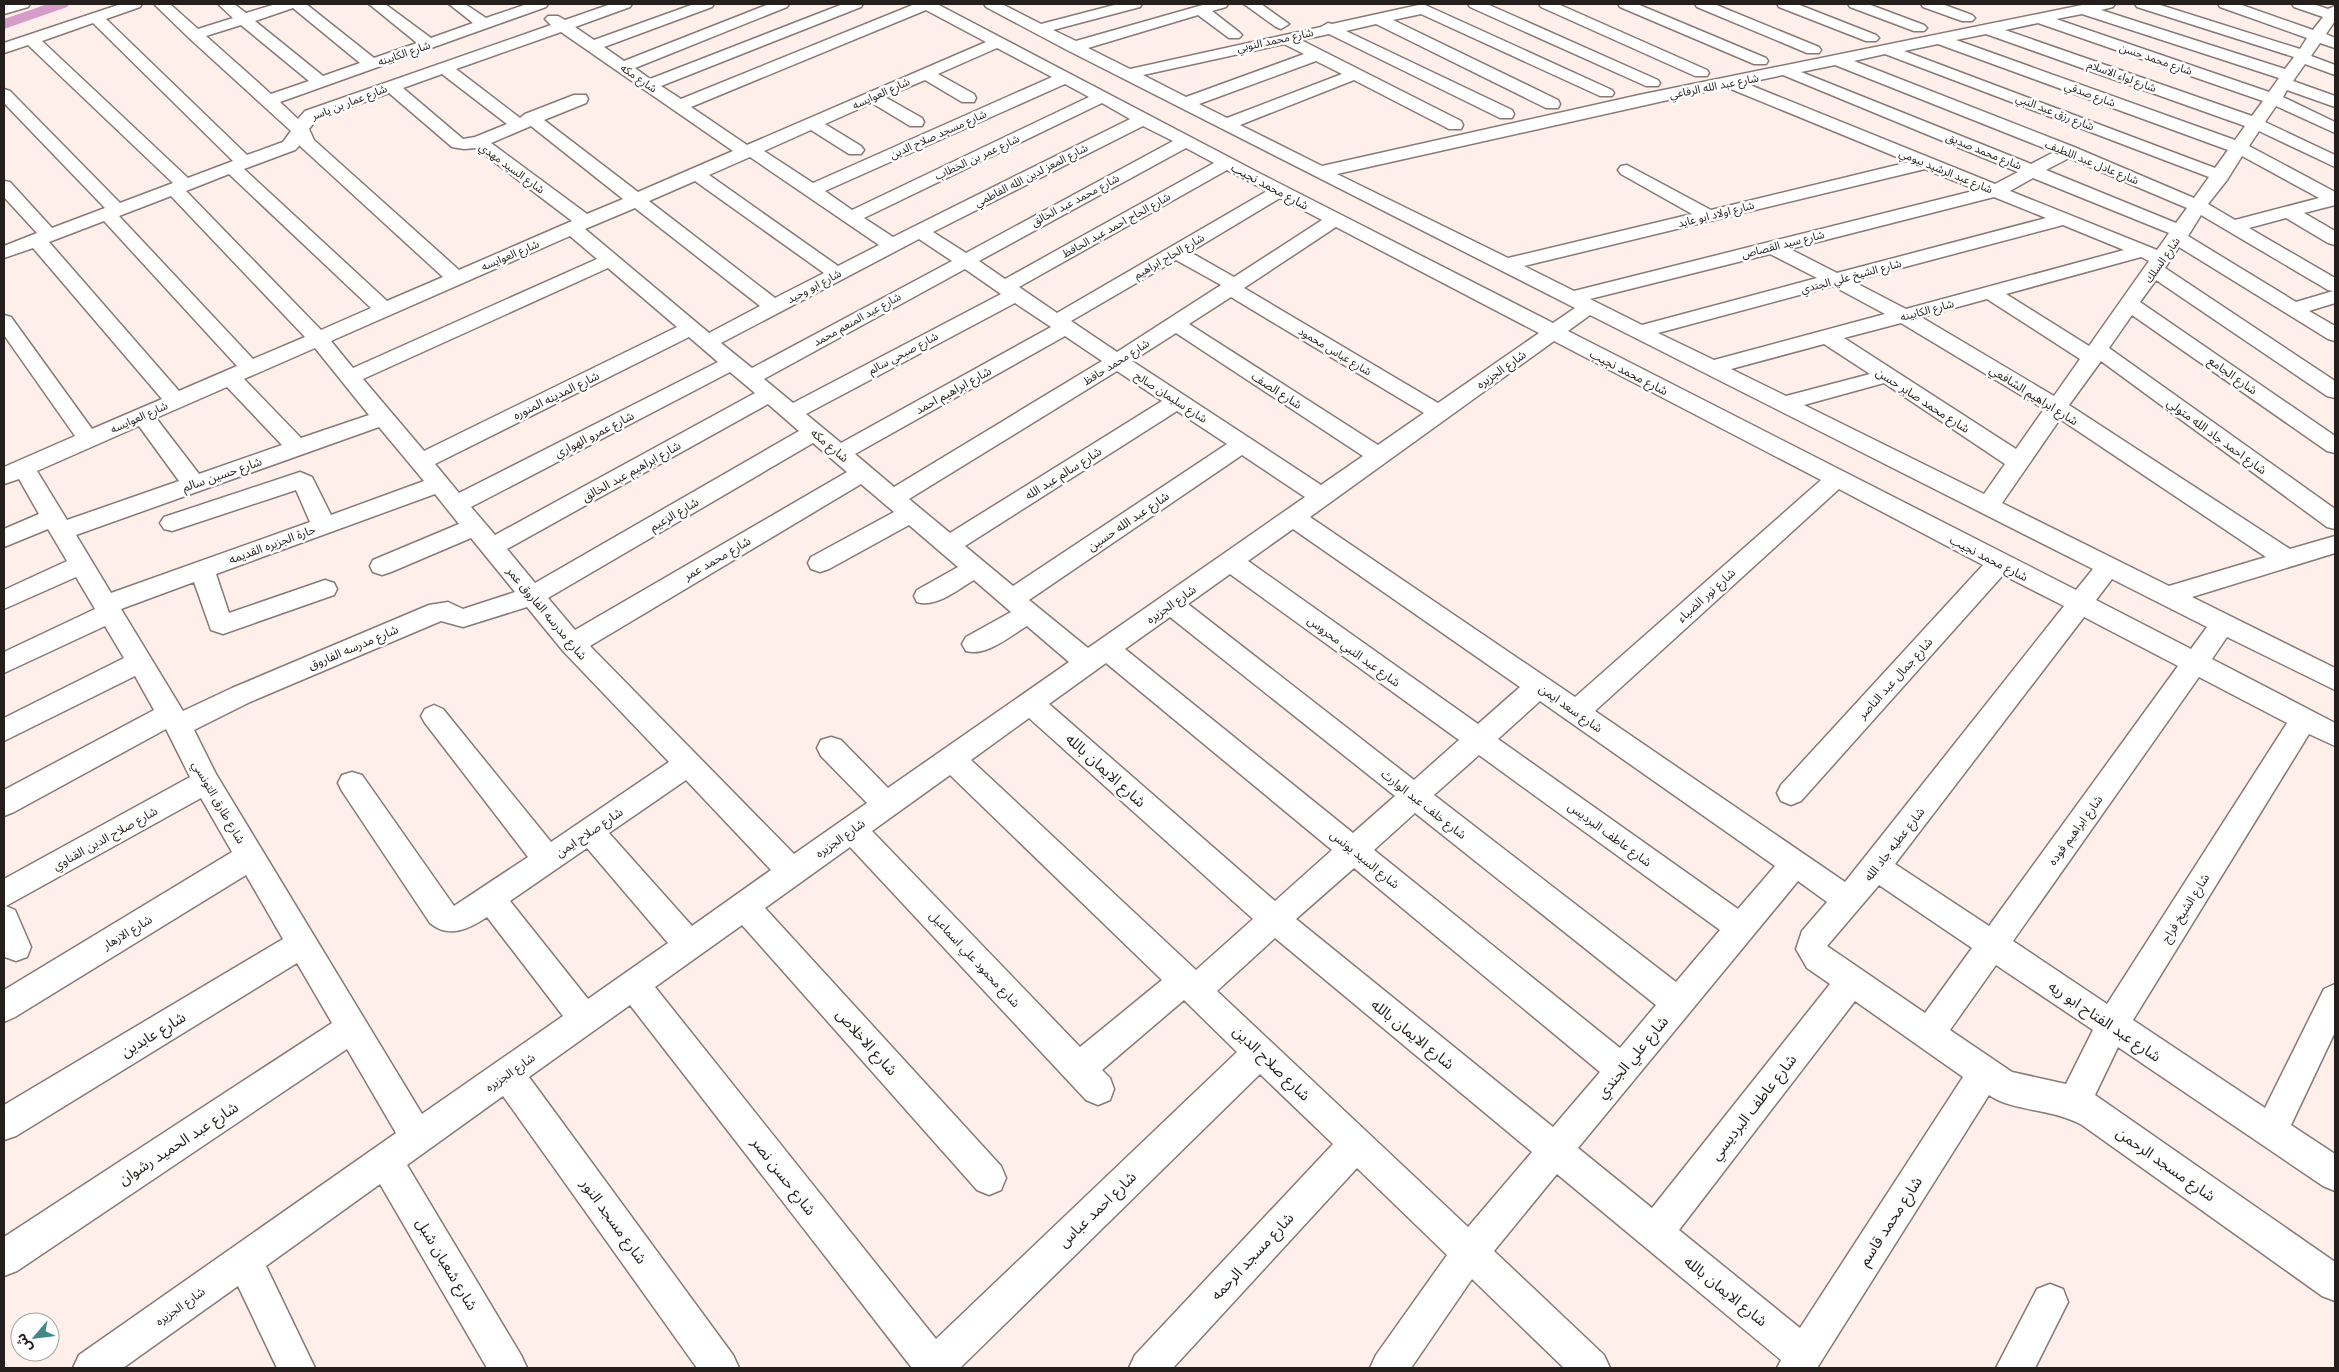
<svg xmlns="http://www.w3.org/2000/svg" width="2339" height="1372" viewBox="0 0 2339 1372" font-family="'PT Sans','Noto Sans Arabic',sans-serif">
  <style>
    .lines { fill: none; stroke-linecap: round; stroke-linejoin: round }
    .canal { fill: #d59cc9; fill-rule: evenodd }
    .street-casing { stroke: #877975; stroke-width: 3 }
    .street { fill: #fff; fill-rule: evenodd }
    .labels { text-anchor: middle; dominant-baseline: central; stroke-width: 5; stroke-linejoin: round; paint-order: stroke }
    .far-street-label { font-size: 11px; fill: #241e1c; stroke: #fff }
    .street-label { font-size: 12px; fill: #241e1c; stroke: #fff }
    .near-street-label { font-size: 15px; fill: #241e1c; stroke: #fff }
  </style>
  <rect width="100%" height="100%" fill="#feefea"/>
  <g class="lines">
    <path class="canal" d="M 48,4 L 69,4 L 67,7 L 4,29 L 4,19 Z"/>
    <defs>
      <path id="street" d="M 8,4 L 30,4 L 28,7 L 4,14 L 4,5 Z
        M 121,4 L 142,4 L 140,7 L 106,19 L 247,155 L 283,142 L 291,131 L 189,38 L 154,4 L 170,4 L 198,29 L 233,18 L 218,4 L 234,4 L 246,13 L 276,4 L 306,4 L 374,58 L 417,43 L 369,4 L 385,4 L 431,38 L 473,23 L 449,4 L 465,4 L 486,18 L 527,4 L 548,4 L 546,7 L 280,102 L 298,119 L 305,111 L 551,25 L 545,19 L 548,16 L 558,16 L 565,20 L 611,4 L 632,4 L 630,7 L 575,27 L 594,40 L 694,4 L 714,4 L 712,7 L 604,47 L 624,61 L 769,4 L 789,4 L 787,7 L 635,68 L 650,79 L 843,4 L 863,4 L 861,7 L 661,86 L 681,99 L 915,4 L 937,4 L 1261,174 L 1553,323 L 1575,308 L 1067,50 L 986,7 L 984,4 L 1002,4 L 1041,24 L 1118,4 L 1142,4 L 1140,7 L 1053,30 L 1076,41 L 1206,4 L 1228,4 L 1226,7 L 1212,11 L 1239,32 L 1242,35 L 1239,38 L 1229,38 L 1198,15 L 1088,48 L 1130,69 L 1321,27 L 1328,23 L 1332,24 L 1423,4 L 1612,90 L 1614,93 L 1612,96 L 1600,96 L 1421,14 L 1393,20 L 1558,100 L 1560,104 L 1558,108 L 1546,108 L 1376,24 L 1346,31 L 1512,110 L 1514,114 L 1512,118 L 1500,118 L 1329,34 L 1301,40 L 1461,121 L 1463,125 L 1461,129 L 1449,129 L 1354,80 L 1240,125 L 1322,166 L 1639,95 L 2087,4 L 2115,4 L 2113,7 L 2101,10 L 2285,69 L 2294,57 L 2137,7 L 2135,4 L 2157,4 L 2300,49 L 2307,38 L 2220,7 L 2218,4 L 2239,4 L 2313,30 L 2323,17 L 2294,7 L 2292,4 L 2313,4 L 2328,9 L 2335,6 L 2335,21 L 2326,34 L 2335,38 L 2335,48 L 2320,43 L 2311,56 L 2335,65 L 2335,75 L 2305,64 L 2293,81 L 2335,96 L 2335,107 L 2287,90 L 2283,97 L 2335,122 L 2335,133 L 2276,106 L 2265,122 L 2335,155 L 2335,167 L 2259,131 L 2249,146 L 2335,192 L 2335,205 L 2304,213 L 2335,231 L 2335,245 L 2328,243 L 2286,218 L 2249,228 L 2335,278 L 2335,303 L 2309,311 L 2335,326 L 2335,341 L 2328,339 L 2179,247 L 2165,268 L 2335,381 L 2335,398 L 2327,396 L 2156,280 L 2140,302 L 2335,436 L 2335,453 L 2327,451 L 2132,315 L 2109,348 L 2335,509 L 2335,529 L 2327,527 L 2101,361 L 2069,405 L 2290,549 L 2335,536 L 2335,553 L 2192,597 L 2335,668 L 2335,690 L 2227,637 L 2212,659 L 2335,723 L 2335,746 L 2309,734 L 2133,1020 L 2265,1108 L 2324,989 L 2335,984 L 2335,1032 L 2291,1125 L 2335,1154 L 2335,1191 L 2323,1186 L 2118,1047 L 2095,1095 L 2335,1262 L 2335,1301 L 2322,1296 L 2082,1125 C 2052,1108 2013,1112 1989,1095 L 1817,1368 L 1777,1368 L 1781,1360 L 1557,1174 L 1494,1251 L 1604,1355 L 1610,1368 L 1564,1368 L 1472,1279 L 1411,1368 L 1370,1368 L 1376,1355 L 1447,1255 L 1357,1168 L 1173,1368 L 1129,1368 L 1135,1355 L 1333,1144 L 1260,1074 L 960,1368 L 912,1368 L 630,1005 L 529,1077 L 733,1355 L 739,1368 L 697,1368 L 503,1096 L 407,1165 L 521,1355 L 527,1368 L 487,1368 L 380,1184 L 266,1266 L 315,1368 L 277,1368 L 238,1286 L 123,1368 L 73,1368 L 79,1355 L 396,1133 L 347,1049 L 17,1271 L 4,1276 L 4,1237 L 332,1023 L 297,963 L 16,1136 L 4,1140 L 4,1105 L 283,939 L 246,875 L 15,1017 L 4,1022 L 4,990 L 232,852 L 201,798 L 6,906 L 15,910 L 31,947 L 27,957 L 16,961 L 5,957 L 4,954 L 4,879 L 190,777 L 166,729 L 14,812 L 4,816 L 4,790 L 154,710 L 135,676 L 4,741 L 4,718 L 124,658 L 105,626 L 4,673 L 4,652 L 95,609 L 76,577 L 4,609 L 4,590 L 67,561 L 48,529 L 4,547 L 4,529 L 39,514 L 19,479 L 4,484 L 4,467 L 75,436 L 4,335 L 4,315 L 11,317 L 92,429 L 162,399 L 33,248 L 4,258 L 4,246 L 37,233 L 4,197 L 4,181 L 10,182 L 52,228 L 105,208 L 4,103 L 4,89 L 10,91 L 120,203 L 173,183 L 28,45 L 4,53 L 4,43 ZM 293,8 L 360,63 L 323,76 L 255,21 ZM 926,10 L 986,42 L 747,145 L 691,107 ZM 2082,14 L 2279,78 L 2269,92 L 2056,19 ZM 93,23 L 233,161 L 188,178 L 42,41 ZM 2038,23 L 2263,101 L 2252,116 L 2005,30 ZM 241,25 L 309,81 L 271,94 L 206,36 ZM 561,32 L 733,151 L 638,192 L 544,120 L 586,103 L 588,99 L 586,95 L 574,95 L 525,114 L 520,118 L 456,69 ZM 1986,34 L 2245,126 L 2235,140 L 1956,40 ZM 1284,44 L 1304,54 L 1186,97 L 1143,75 ZM 1938,44 L 2228,150 L 2215,168 L 1904,51 ZM 997,48 L 1052,77 L 813,183 L 764,151 L 811,130 L 849,154 L 861,154 L 864,150 L 861,146 L 825,124 L 872,103 L 910,126 L 922,126 L 924,122 L 922,118 L 885,97 L 925,80 L 962,102 L 974,102 L 976,98 L 974,94 L 938,74 ZM 1885,54 L 2209,177 L 2194,198 L 2074,147 L 1854,61 ZM 1316,61 L 1342,74 L 1227,118 L 1199,104 ZM 1835,65 L 2054,152 L 2031,164 L 1801,72 ZM 442,74 L 507,124 L 475,137 L 463,139 L 403,88 ZM 1783,75 L 2018,172 L 1995,184 L 1745,83 ZM 1065,84 L 1089,97 L 852,210 L 825,191 ZM 1726,87 L 1909,162 L 1711,210 L 1627,165 L 1621,166 L 1618,170 L 1621,174 L 1692,214 L 1508,258 L 1337,174 ZM 389,93 L 452,147 L 464,149 L 476,148 L 572,221 L 459,270 L 314,140 L 309,129 L 317,119 ZM 1102,103 L 1130,119 L 893,237 L 864,218 ZM 531,126 L 623,199 L 587,214 L 491,143 ZM 1143,126 L 1173,141 L 966,253 L 933,232 ZM 300,145 L 300,146 L 443,277 L 387,301 L 244,169 L 295,150 ZM 1186,148 L 1214,163 L 1005,279 L 979,261 ZM 2242,156 L 2319,198 L 2235,220 L 2208,204 L 2227,180 ZM 750,157 L 879,245 L 838,266 L 709,175 ZM 2069,158 L 2187,208 L 2176,223 L 2046,170 ZM 1925,169 L 1977,190 L 1574,291 L 1524,266 ZM 1227,170 L 1267,191 L 1057,313 L 1019,287 ZM 229,174 L 371,308 L 321,330 L 186,191 ZM 2033,178 L 2169,233 L 2157,250 L 2010,191 ZM 695,181 L 824,273 L 775,298 L 649,201 ZM 171,196 L 305,337 L 253,359 L 119,216 ZM 1994,197 L 2046,218 L 1837,273 L 1790,249 ZM 1280,198 L 1322,220 L 1234,277 L 1190,252 ZM 635,208 L 760,306 L 709,333 L 585,229 ZM 2201,215 L 2328,290 L 2333,291 L 2296,302 L 2188,236 ZM 104,221 L 237,366 L 179,391 L 49,242 ZM 2063,225 L 2124,250 L 1906,309 L 1852,281 ZM 1336,227 L 1539,333 L 1438,403 L 1244,288 ZM 570,236 L 597,259 L 353,368 L 331,341 ZM 919,239 L 952,261 L 752,368 L 721,343 ZM 1770,254 L 1817,278 L 1642,325 L 1590,299 ZM 2141,257 L 2149,261 L 2089,346 L 2006,294 ZM 1176,260 L 1221,285 L 1117,352 L 1071,321 ZM 608,268 L 677,327 L 424,451 L 363,379 ZM 965,269 L 1001,294 L 793,403 L 764,379 ZM 1833,286 L 1885,314 L 1714,360 L 1658,333 ZM 1231,297 L 1424,413 L 1378,445 L 1189,324 ZM 1987,299 L 2080,359 L 2054,396 L 1921,317 ZM 1015,303 L 1051,327 L 841,443 L 806,414 ZM 1590,315 L 2093,569 L 2076,590 L 1568,331 ZM 1901,323 L 2044,409 L 2016,449 L 1844,338 ZM 1176,333 L 1363,456 L 1321,485 L 1132,361 ZM 1065,336 L 1102,361 L 894,487 L 855,454 ZM 689,337 L 718,362 L 459,493 L 435,464 ZM 1554,341 L 1821,480 L 1575,697 L 1310,517 ZM 1824,344 L 1870,374 L 1786,396 L 1731,369 ZM 315,348 L 369,415 L 301,438 L 244,379 ZM 1117,371 L 1162,401 L 950,533 L 909,499 ZM 730,372 L 755,393 L 495,535 L 471,507 ZM 1884,383 L 2005,464 L 1984,494 L 1804,405 ZM 227,387 L 282,445 L 199,474 L 156,418 ZM 768,404 L 799,431 L 535,583 L 507,549 ZM 1177,411 L 1227,444 L 1013,586 L 965,546 ZM 2060,419 L 2266,557 L 2169,586 L 2002,503 ZM 139,426 L 179,481 L 67,520 L 37,471 ZM 379,427 L 424,481 L 331,515 L 312,477 L 300,472 L 164,517 L 160,523 L 164,529 L 172,531 L 296,490 L 310,522 L 111,593 L 76,535 ZM 813,443 L 847,472 L 575,630 L 548,598 ZM 1242,455 L 1305,497 L 1088,648 L 1029,600 ZM 861,484 L 894,512 L 811,557 L 808,563 L 811,569 L 820,572 L 829,569 L 909,525 L 958,567 L 917,590 L 914,596 L 917,602 C 936,608 957,590 974,580 L 1011,612 L 966,637 L 962,644 L 966,651 C 986,657 1010,636 1027,626 L 1069,662 L 888,788 L 841,740 L 831,737 L 821,740 L 817,748 L 821,756 L 867,803 L 794,854 L 590,646 ZM 1839,489 L 1983,565 L 1781,785 L 1777,793 L 1781,801 L 1791,805 L 1801,801 L 2003,575 L 2064,606 L 1845,882 L 1595,711 ZM 435,494 L 459,524 L 373,560 L 370,566 L 373,572 L 382,575 L 391,572 L 471,538 L 515,592 L 463,609 L 448,602 L 429,605 L 232,688 L 183,711 L 121,609 L 194,582 L 211,630 L 223,634 L 334,595 L 337,589 L 334,583 L 325,580 L 229,613 L 216,574 ZM 1293,529 L 1520,687 L 1478,724 L 1248,561 ZM 1230,574 L 1459,740 L 1414,780 L 1188,604 ZM 2112,579 L 2207,627 L 2191,649 L 2096,600 ZM 527,607 L 563,651 L 669,762 L 551,842 L 443,709 L 434,705 L 425,709 L 421,716 L 425,723 L 528,857 L 454,906 L 362,775 L 352,772 L 342,775 L 338,783 L 342,791 L 430,923 C 449,939 469,929 487,917 L 563,1016 L 422,1114 L 216,774 L 194,730 L 250,702 L 441,621 L 463,627 ZM 1170,617 L 1395,796 L 1353,833 L 1125,649 ZM 2084,617 L 2178,666 L 1989,926 L 1895,864 ZM 1106,663 L 1332,850 L 1275,901 L 1049,704 ZM 2199,677 L 2287,723 L 2107,1004 L 2013,941 ZM 1540,701 L 1775,866 L 1738,909 L 1498,739 ZM 1029,718 L 1253,919 L 1196,970 L 971,760 ZM 1479,755 L 1720,930 L 1676,982 L 1434,795 ZM 950,775 L 1162,980 L 1080,1047 L 872,831 ZM 686,780 L 771,870 L 692,926 L 609,833 ZM 1415,813 L 1656,1005 L 1620,1048 L 1374,850 ZM 850,847 L 1086,1100 L 1098,1105 L 1110,1100 L 1114,1089 L 1110,1078 L 1102,1070 L 1184,1000 L 1237,1052 L 936,1339 L 655,987 L 742,925 L 977,1190 L 989,1195 L 1001,1190 L 1006,1178 L 1001,1166 L 765,908 ZM 587,848 L 668,943 L 588,999 L 510,901 ZM 1354,868 L 1600,1072 L 1553,1127 L 1296,919 ZM 1798,881 L 1827,902 L 1802,931 L 1796,949 L 1807,968 L 1830,984 L 1652,1208 L 1578,1148 ZM 1879,885 L 1972,948 L 1925,1013 L 1827,946 ZM 1275,938 L 1532,1152 L 1468,1227 L 1217,991 ZM 1996,965 L 2093,1030 L 2066,1084 L 2012,1072 L 1950,1030 ZM 1855,1001 L 1963,1077 L 1800,1328 L 1679,1230 Z
        M 1244,4 L 1261,4 L 1289,24 L 1281,29 L 1276,27 Z
        M 1468,4 L 1487,4 L 1658,80 L 1660,83 L 1658,86 L 1646,86 L 1470,7 Z
        M 1539,4 L 1558,4 L 1707,70 L 1709,73 L 1707,76 L 1695,76 L 1541,7 Z
        M 1618,4 L 1637,4 L 1766,58 L 1768,61 L 1766,64 L 1754,64 L 1620,7 Z
        M 1695,4 L 1714,4 L 1819,47 L 1821,50 L 1819,53 L 1807,53 L 1697,7 Z
        M 1777,4 L 1797,4 L 1876,35 L 1879,38 L 1876,41 L 1866,41 L 1779,7 Z
        M 1848,4 L 1868,4 L 1924,25 L 1927,28 L 1924,31 L 1914,31 L 1850,7 Z
        M 1921,4 L 1942,4 L 1972,15 L 1975,18 L 1972,21 L 1962,21 L 1923,7 Z
        M 2050,1284 L 2063,1289 L 2068,1302 L 2035,1368 L 1996,1368 L 2037,1289 Z"/>
    </defs>
    <use href="#street" class="street-casing"/>
    <use href="#street" class="street"/>
  </g>
  <g class="labels">
    <g class="far-street-label">
      <text transform="translate(1275 40) rotate(-12)">شارع محمد النوبي</text>
      <text transform="translate(404 53) rotate(-19)">شارع الكابينه</text>
      <text transform="translate(2156 59) rotate(19)">شارع محمد حسن</text>
      <text transform="translate(2122 76) rotate(20)">شارع لواء الاسلام</text>
      <text transform="translate(639 78) rotate(35)">شارع مكه</text>
      <text transform="translate(1714 86) rotate(-11)">شارع عبد الله الرفاعي</text>
      <text transform="translate(881 93) rotate(-24)">شارع العوايسه</text>
      <text transform="translate(2090 94) rotate(20)">شارع صدقي</text>
      <text transform="translate(349 102) rotate(-21)">شارع عمار بن ياسر</text>
      <text transform="translate(2055 112) rotate(21)">شارع رزق عبد النبي</text>
      <text transform="translate(938 134) rotate(-24)">شارع مسجد صلاح الدين</text>
      <text transform="translate(1984 151) rotate(22)">شارع محمد صديق</text>
      <text transform="translate(977 157) rotate(-25)">شارع عمر بن الخطاب</text>
      <text transform="translate(2092 162) rotate(22)">شارع عادل عبد اللطيف</text>
      <text transform="translate(512 168) rotate(36)">شارع السيد مهدي</text>
      <text transform="translate(1946 171) rotate(22)">شارع عبد الرشيد بيومي</text>
      <text transform="translate(1031 175) rotate(-27)">شارع المعز لدين الله الفاطمي</text>
      <text transform="translate(1075 200) rotate(-28)">شارع محمد عبد الخالق</text>
      <text transform="translate(1716 214) rotate(-14)">شارع اولاد ابو عايد</text>
      <text transform="translate(1116 225) rotate(-29)">شارع الحاج احمد عبد الحافظ</text>
      <text transform="translate(1783 244) rotate(-14)">شارع سيد القصاص</text>
      <text transform="translate(510 255) rotate(-23)">شارع العوايسه</text>
      <text transform="translate(1169 256) rotate(-30)">شارع الحاج ابراهيم</text>
      <text transform="translate(2162 260) rotate(-55)">شارع السلك</text>
      <text transform="translate(1851 276) rotate(-15)">شارع الشيخ علي الجندي</text>
      <text transform="translate(814 286) rotate(-28)">شارع ابو وحيد</text>
      <text transform="translate(1927 310) rotate(-15)">شارع الكابينه</text>
      <text transform="translate(857 319) rotate(-29)">شارع عبد المنعم محمد</text>
      <text transform="translate(1335 351) rotate(31)">شارع عباس محمود</text>
      <text transform="translate(903 353) rotate(-28)">شارع صبحي سالم</text>
      <text transform="translate(1116 362) rotate(-32)">شارع محمد حافظ</text>
      <text transform="translate(1171 397) rotate(33)">شارع سليمان صالح</text>
      <text transform="translate(139 417) rotate(-24)">شارع العوايسه</text>
    </g>
    <g class="street-label">
      <text transform="translate(1270 186) rotate(28)">شارع محمد نجيب</text>
      <text transform="translate(1501 369) rotate(-35)">شارع الجزيره</text>
      <text transform="translate(1629 372) rotate(27)">شارع محمد نجيب</text>
      <text transform="translate(2233 375) rotate(35)">شارع الجامع</text>
      <text transform="translate(953 390) rotate(-29)">شارع ابراهيم احمد</text>
      <text transform="translate(1277 390) rotate(33)">شارع الصف</text>
      <text transform="translate(556 395) rotate(-26)">شارع المدينه المنوره</text>
      <text transform="translate(2034 395) rotate(32)">شارع ابراهيم الشافعي</text>
      <text transform="translate(1923 400) rotate(33)">شارع محمد صابر حسن</text>
      <text transform="translate(594 434) rotate(-27)">شارع عمرو الهواري</text>
      <text transform="translate(2217 436) rotate(36)">شارع احمد جاد الله متولي</text>
      <text transform="translate(830 445) rotate(40)">شارع مكه</text>
      <text transform="translate(631 471) rotate(-29)">شارع ابراهيم عبد الخالق</text>
      <text transform="translate(1063 473) rotate(-32)">شارع سالم عبد الله</text>
      <text transform="translate(222 474) rotate(-19)">شارع حسين سالم</text>
      <text transform="translate(674 514) rotate(-30)">شارع الزعيم</text>
      <text transform="translate(1128 521) rotate(-34)">شارع عبد الله حسين</text>
      <text transform="translate(272 544) rotate(-20)">حارة الجزيره القديمه</text>
      <text transform="translate(717 558) rotate(-30)">شارع محمد عمر</text>
      <text transform="translate(1989 558) rotate(27)">شارع محمد نجيب</text>
      <text transform="translate(1706 595) rotate(-42)">شارع نور الضياء</text>
      <text transform="translate(1171 604) rotate(-35)">شارع الجزيره</text>
      <text transform="translate(547 613) rotate(50)">شارع مدرسه الفاروق عمر</text>
      <text transform="translate(353 647) rotate(-23)">شارع مدرسه الفاروق</text>
      <text transform="translate(1354 651) rotate(36)">شارع عبد النبي محروس</text>
      <text transform="translate(1895 678) rotate(-48)">شارع جمال عبد الناصر</text>
      <text transform="translate(1571 708) rotate(35)">شارع سعد ايمن</text>
      <text transform="translate(219 802) rotate(60)">شارع طارق التونسي</text>
      <text transform="translate(1424 804) rotate(38)">شارع خلف عبد الوارث</text>
      <text transform="translate(2075 830) rotate(-54)">شارع ابراهيم فوده</text>
      <text transform="translate(589 832) rotate(-34)">شارع صلاح ايمن</text>
      <text transform="translate(1610 834) rotate(36)">شارع عاطف البرديس</text>
      <text transform="translate(105 838) rotate(-29)">شارع صلاح الدين القناوي</text>
      <text transform="translate(840 838) rotate(-35)">شارع الجزيره</text>
      <text transform="translate(1894 844) rotate(-52)">شارع عطيه جاد الله</text>
      <text transform="translate(1365 859) rotate(39)">شارع السيد يونس</text>
      <text transform="translate(2185 908) rotate(-58)">شارع الشيخ فراج</text>
      <text transform="translate(127 932) rotate(-31)">شارع الازهار</text>
      <text transform="translate(975 959) rotate(47)">شارع محمود علي اسماعيل</text>
      <text transform="translate(510 1072) rotate(-35)">شارع الجزيره</text>
      <text transform="translate(180 1306) rotate(-35)">شارع الجزيره</text>
    </g>
    <g class="near-street-label">
      <text transform="translate(1106 770) rotate(42)">شارع الايمان بالله</text>
      <text transform="translate(2105 1021) rotate(34)">شارع عبد الفتاح ابو ريه</text>
      <text transform="translate(153 1034) rotate(-31)">شارع عابدين</text>
      <text transform="translate(1413 1034) rotate(39)">شارع الايمان بالله</text>
      <text transform="translate(867 1042) rotate(48)">شارع الاخلاص</text>
      <text transform="translate(1632 1057) rotate(-50)">شارع علي الجندي</text>
      <text transform="translate(1272 1063) rotate(44)">شارع صلاح الدين</text>
      <text transform="translate(1753 1107) rotate(-52)">شارع عاطف البرديسي</text>
      <text transform="translate(178 1143) rotate(-33)">شارع عبد الحميد رشوان</text>
      <text transform="translate(2166 1164) rotate(35)">شارع مسجد الرحمن</text>
      <text transform="translate(784 1176) rotate(52)">شارع حسن نصر</text>
      <text transform="translate(1097 1209) rotate(-44)">شارع احمد عباس</text>
      <text transform="translate(614 1221) rotate(54)">شارع مسجد النور</text>
      <text transform="translate(1890 1221) rotate(-57)">شارع محمد قاسم</text>
      <text transform="translate(1252 1256) rotate(-47)">شارع مسجد الرحمه</text>
      <text transform="translate(447 1264) rotate(59)">شارع شعبان شبل</text>
      <text transform="translate(1726 1291) rotate(39)">شارع الايمان بالله</text>
    </g>
  </g>
  <rect width="2339" height="1372" fill="none" stroke="#241e1c" stroke-width="10"/>
  <g transform="translate(35 1337) rotate(242)"><circle r="24" fill="#ffffff" stroke="#a7a5a4"/>
  <path d="M0-4L9 19L0 12L-9 19Z" fill="#428a88"/>
  <text y="-8" font-size="14" font-weight="bold" text-anchor="middle" fill="#241e1c">ش</text>
  </g>
</svg>
